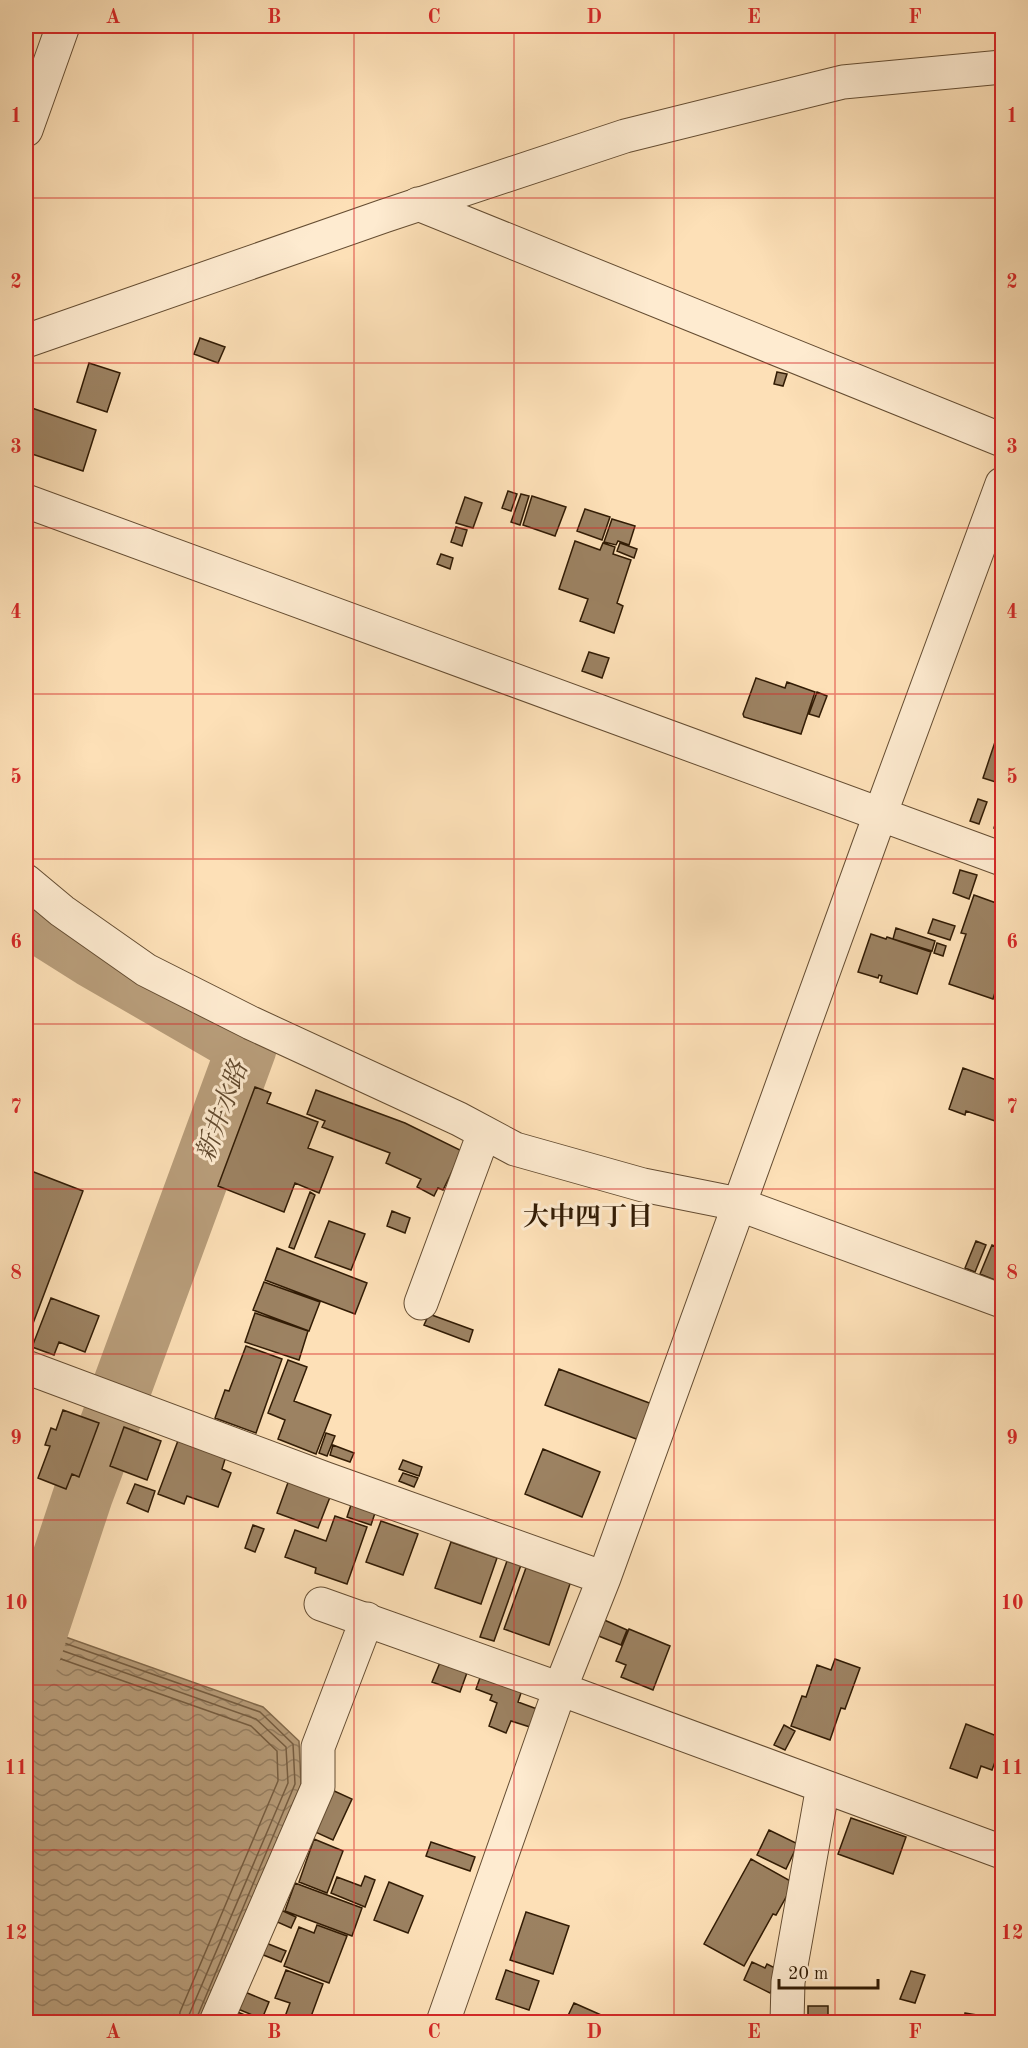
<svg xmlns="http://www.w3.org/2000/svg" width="1028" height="2048" viewBox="0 0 1028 2048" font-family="'Old Standard TT','Noto Serif JP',serif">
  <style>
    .water { fill: url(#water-waves); stroke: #82694b; stroke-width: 1.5 }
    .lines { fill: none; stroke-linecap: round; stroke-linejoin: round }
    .shore { stroke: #755c40; stroke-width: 1.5 }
    .river { stroke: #b89d7a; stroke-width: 60 }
    .building { fill: #9c8262; stroke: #321c05; stroke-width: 1.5 }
    .minor-casing { stroke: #654d32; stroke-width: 35 }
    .tertiary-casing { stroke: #654d32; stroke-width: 35 }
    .minor { stroke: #feebd0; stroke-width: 33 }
    .tertiary { stroke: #feebd0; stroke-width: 33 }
    .grid { fill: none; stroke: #d62828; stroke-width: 1.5; stroke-opacity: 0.55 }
    .labels { text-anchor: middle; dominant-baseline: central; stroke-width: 6; stroke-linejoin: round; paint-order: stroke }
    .water-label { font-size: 26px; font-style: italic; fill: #61492e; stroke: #feebd0 }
    .neighbourhood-label { font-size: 26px; font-weight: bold; fill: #321c05; stroke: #feebd0 }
    .neatline { fill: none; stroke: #d62828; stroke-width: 2 }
    .grid-label { font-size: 20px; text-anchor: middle; font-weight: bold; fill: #d62828 }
  </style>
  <defs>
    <pattern id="water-waves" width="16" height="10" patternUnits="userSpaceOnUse" patternTransform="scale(1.5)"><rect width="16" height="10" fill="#b89d7a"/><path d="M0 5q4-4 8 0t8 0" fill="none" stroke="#967f62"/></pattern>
  </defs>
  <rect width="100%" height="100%" fill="#fde0b7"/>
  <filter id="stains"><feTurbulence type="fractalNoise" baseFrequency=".00333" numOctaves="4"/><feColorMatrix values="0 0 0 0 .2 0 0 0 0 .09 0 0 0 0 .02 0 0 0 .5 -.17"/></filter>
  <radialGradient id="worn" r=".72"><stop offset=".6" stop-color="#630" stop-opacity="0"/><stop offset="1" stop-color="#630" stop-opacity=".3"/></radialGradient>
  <path class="water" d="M 43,1629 L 263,1707 L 299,1741 L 301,1785 L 200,2022 L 26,2022 L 26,1667 L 32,1668 Z"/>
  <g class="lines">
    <path class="shore" d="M 26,1673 L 32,1674 L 37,1671 L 46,1640 L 50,1638 L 260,1712 L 293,1744 L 295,1784 L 195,2022
      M 26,1681 C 46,1685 47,1664 51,1649 L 55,1648 L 256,1719 L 286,1747 L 288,1783 L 189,2015 L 188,2022
      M 26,1690 C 47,1693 52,1678 57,1661 L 61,1659 L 251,1726 L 277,1751 L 278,1781 L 180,2012 L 179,2022"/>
    <path class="river" d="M 26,912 L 53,933 L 91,957 L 247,1047 L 122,1387
      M 26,1667 L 83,1495 L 113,1415"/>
  </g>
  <path class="building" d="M 200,338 L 225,347 L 218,363 L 194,354 Z
    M 89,363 L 120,373 L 107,412 L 77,402 Z
    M 777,372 L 787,374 L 783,386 L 774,384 Z
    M 26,406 L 96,430 L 83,471 L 26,452 Z
    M 508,491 L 517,494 L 511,511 L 502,508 Z
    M 521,494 L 529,496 L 520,525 L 511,522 Z
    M 532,496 L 566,507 L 555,536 L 523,525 Z
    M 465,497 L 482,503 L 473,528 L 456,523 Z
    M 585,509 L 610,517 L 602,540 L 577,531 Z
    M 612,519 L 635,526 L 629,545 L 618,541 L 616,545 L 604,542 Z
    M 456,527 L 467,530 L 462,546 L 451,542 Z
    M 575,541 L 600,550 L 603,543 L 615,547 L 613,554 L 631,560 L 617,603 L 623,606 L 614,633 L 580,621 L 588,599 L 559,589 Z
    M 620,543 L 637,549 L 634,558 L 617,551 Z
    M 441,554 L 453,558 L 450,569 L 437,564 Z
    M 589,652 L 609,658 L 602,678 L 582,671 Z
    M 756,678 L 785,688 L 787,682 L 815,692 L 801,734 L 744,717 L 743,714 Z
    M 817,692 L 827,696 L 819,717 L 809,714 Z
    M 1002,721 L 1002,784 L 983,778 Z
    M 978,799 L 987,802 L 979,824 L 970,821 Z
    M 1000,809 L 1002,810 L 1002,831 L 994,828 Z
    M 960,870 L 977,875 L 969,899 L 953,893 Z
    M 974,895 L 999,904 L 1002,899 L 1002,970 L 993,999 L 949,984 L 966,934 L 961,933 Z
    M 933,919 L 955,926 L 950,940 L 928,933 Z
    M 896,928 L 935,941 L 932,951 L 893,939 Z
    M 871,934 L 886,939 L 887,937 L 931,952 L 917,994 L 880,982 L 882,976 L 879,975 L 878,978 L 858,972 Z
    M 937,943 L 946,946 L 943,956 L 934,953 Z
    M 963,1068 L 1002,1082 L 1002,1107 L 998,1122 L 966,1111 L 965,1115 L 949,1109 Z
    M 255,1087 L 271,1093 L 267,1103 L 318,1122 L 308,1148 L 333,1157 L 319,1193 L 295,1183 L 284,1212 L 218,1186 Z
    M 316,1090 L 405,1123 L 462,1151 L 443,1190 L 438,1188 L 434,1196 L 417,1187 L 421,1179 L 386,1163 L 390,1153 L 322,1127 L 325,1121 L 307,1114 Z
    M 26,1169 L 83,1191 L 26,1342 Z
    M 310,1192 L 315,1195 L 294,1249 L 289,1247 Z
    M 1002,1206 L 1002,1229 L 995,1226 Z
    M 392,1211 L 410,1218 L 405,1233 L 387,1226 Z
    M 329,1221 L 365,1234 L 351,1270 L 315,1257 Z
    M 976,1241 L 986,1245 L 975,1272 L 965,1268 Z
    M 992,1245 L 1002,1249 L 1002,1283 L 980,1274 Z
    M 277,1248 L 367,1283 L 355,1314 L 265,1280 Z
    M 264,1282 L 320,1302 L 309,1331 L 253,1310 Z
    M 51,1298 L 99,1316 L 85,1352 L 59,1342 L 54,1355 L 32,1347 Z
    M 255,1313 L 308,1331 L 299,1360 L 245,1342 Z
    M 429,1314 L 473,1330 L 469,1342 L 424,1325 Z
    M 246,1346 L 282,1359 L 256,1433 L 215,1418 L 225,1390 L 229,1391 Z
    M 288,1360 L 307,1367 L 294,1401 L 331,1415 L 316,1454 L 278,1439 L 285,1420 L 268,1413 Z
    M 559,1369 L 652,1404 L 639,1440 L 545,1405 Z
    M 26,1389 L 32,1391 L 26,1410 Z
    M 63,1410 L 99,1423 L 79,1477 L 72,1474 L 66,1489 L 38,1478 L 50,1446 L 45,1445 L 51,1428 L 56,1430 Z
    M 124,1427 L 161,1441 L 147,1480 L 110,1466 Z
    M 326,1433 L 335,1436 L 327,1456 L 319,1453 Z
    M 179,1438 L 226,1456 L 222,1469 L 231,1473 L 218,1507 L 187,1496 L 184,1504 L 158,1494 Z
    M 333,1445 L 354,1453 L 350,1462 L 330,1455 Z
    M 543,1449 L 600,1472 L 582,1517 L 525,1494 Z
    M 403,1460 L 422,1467 L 419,1476 L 399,1469 Z
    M 403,1473 L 418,1478 L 414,1487 L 399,1481 Z
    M 290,1477 L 332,1492 L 318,1528 L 277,1513 Z
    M 135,1484 L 155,1491 L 148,1512 L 127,1503 Z
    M 353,1499 L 377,1507 L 371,1525 L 347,1517 Z
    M 335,1516 L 367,1527 L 347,1584 L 315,1573 L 316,1568 L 285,1557 L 295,1530 L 326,1541 Z
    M 381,1521 L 418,1534 L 403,1575 L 366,1562 Z
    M 253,1525 L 264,1529 L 255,1552 L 245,1548 Z
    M 451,1542 L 497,1558 L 481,1604 L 435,1588 Z
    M 507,1561 L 521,1565 L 494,1641 L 480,1637 Z
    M 527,1565 L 571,1581 L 549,1645 L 504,1629 Z
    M 602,1619 L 627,1630 L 621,1645 L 596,1635 Z
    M 629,1629 L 670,1646 L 653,1690 L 621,1677 L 626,1665 L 616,1661 Z
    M 835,1659 L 860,1668 L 845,1709 L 841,1708 L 830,1740 L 791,1726 L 802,1696 L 806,1697 L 817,1665 L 831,1670 Z
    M 441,1660 L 468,1670 L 460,1692 L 432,1682 Z
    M 481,1675 L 522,1690 L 518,1702 L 537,1709 L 530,1727 L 511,1721 L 506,1733 L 489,1726 L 497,1703 L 490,1700 L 492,1695 L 476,1689 Z
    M 966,1724 L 1002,1738 L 1002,1743 L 992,1770 L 981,1766 L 977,1778 L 950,1768 Z
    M 784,1725 L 795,1731 L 785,1750 L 774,1745 Z
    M 332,1790 L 352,1799 L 333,1840 L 313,1831 Z
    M 851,1818 L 906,1837 L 893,1874 L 838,1854 Z
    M 769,1830 L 798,1844 L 786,1869 L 757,1855 Z
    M 314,1839 L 343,1851 L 327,1893 L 299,1882 Z
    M 431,1842 L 475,1857 L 470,1871 L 426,1856 Z
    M 751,1859 L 794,1883 L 776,1915 L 773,1914 L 744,1966 L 704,1944 Z
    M 365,1876 L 375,1880 L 365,1907 L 331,1893 L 337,1877 L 361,1886 Z
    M 389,1882 L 423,1896 L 408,1933 L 374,1920 Z
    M 295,1883 L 362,1908 L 352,1936 L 285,1911 Z
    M 281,1910 L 296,1917 L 291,1928 L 275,1921 Z
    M 526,1912 L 569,1926 L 553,1974 L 510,1960 Z
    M 317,1925 L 347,1936 L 329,1983 L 284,1966 L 299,1927 L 314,1933 Z
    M 266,1943 L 286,1951 L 281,1962 L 261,1954 Z
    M 752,1962 L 765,1968 L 767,1964 L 781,1971 L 770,1993 L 744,1980 Z
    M 286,1970 L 323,1984 L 309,2022 L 283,2022 L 290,2003 L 275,1998 Z
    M 506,1970 L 539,1981 L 529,2010 L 496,1999 Z
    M 911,1971 L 925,1975 L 915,2003 L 900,1999 Z
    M 245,1992 L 269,2002 L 262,2019 L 238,2009 Z
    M 574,2003 L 617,2022 L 565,2022 Z
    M 808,2006 L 828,2006 L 828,2018 L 808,2017 Z
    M 235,2011 L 262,2022 L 231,2022 Z
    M 965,2013 L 996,2018 L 995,2022 L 964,2022 Z"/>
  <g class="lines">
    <defs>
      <path id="minor" d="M 26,130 L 63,26
        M 418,204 L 1002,440
        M 26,501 L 1002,859
        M 26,881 L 62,911 L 146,970 L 251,1023 L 459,1119 L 515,1149 L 643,1185 L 738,1204 L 1002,1301
        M 421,1303 L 484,1133
        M 26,1367 L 326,1479 L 604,1578
        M 321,1604 L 560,1689 L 1002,1852
        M 216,2022 L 318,1787 L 318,1747 L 367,1619
        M 443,2022 L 560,1689 L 604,1578 L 880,815 L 1002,484
        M 787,2022 L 788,1982 L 823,1786"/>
      <path id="tertiary" d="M 26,341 L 384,216 L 625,136 L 843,82 L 1002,67"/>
    </defs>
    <use href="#minor" class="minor-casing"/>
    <use href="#tertiary" class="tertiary-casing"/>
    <use href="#minor" class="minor"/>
    <use href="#tertiary" class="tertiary"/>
  </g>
  <path class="grid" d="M 193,26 L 193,2022M 354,26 L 354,2022M 514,26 L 514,2022M 674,26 L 674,2022M 835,26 L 835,2022M 26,198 L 1002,198M 26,363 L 1002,363M 26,528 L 1002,528M 26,694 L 1002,694M 26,859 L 1002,859M 26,1024 L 1002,1024M 26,1189 L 1002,1189M 26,1354 L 1002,1354M 26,1520 L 1002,1520M 26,1685 L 1002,1685M 26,1850 L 1002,1850"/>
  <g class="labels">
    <g class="water-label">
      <text transform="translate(223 1112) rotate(-70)">新井水路</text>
    </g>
    <g class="neighbourhood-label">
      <text x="588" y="1218">大中四丁目</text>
    </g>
  </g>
  <rect width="1028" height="2048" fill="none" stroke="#fde0b7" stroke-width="66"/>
  <path d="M779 1979v9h99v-9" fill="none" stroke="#321c05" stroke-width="3"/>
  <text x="788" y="1979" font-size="18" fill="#321c05" stroke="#feebd0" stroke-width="4.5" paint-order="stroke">20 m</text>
  <rect x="33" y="33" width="962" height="1982" class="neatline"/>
  <g class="grid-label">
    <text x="113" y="23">A</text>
    <text x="274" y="23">B</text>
    <text x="434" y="23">C</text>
    <text x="594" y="23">D</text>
    <text x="754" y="23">E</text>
    <text x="915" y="23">F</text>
    <text x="16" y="122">1</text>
    <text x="1012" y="122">1</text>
    <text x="16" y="288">2</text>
    <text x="1012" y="288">2</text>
    <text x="16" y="453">3</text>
    <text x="1012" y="453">3</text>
    <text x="16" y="618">4</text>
    <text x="1012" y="618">4</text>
    <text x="16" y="783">5</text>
    <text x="1012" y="783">5</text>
    <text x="16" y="948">6</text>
    <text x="1012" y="948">6</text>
    <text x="16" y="1113">7</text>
    <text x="1012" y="1113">7</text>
    <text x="16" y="1279">8</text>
    <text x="1012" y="1279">8</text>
    <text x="16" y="1444">9</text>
    <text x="1012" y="1444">9</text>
    <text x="16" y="1609">10</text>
    <text x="1012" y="1609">10</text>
    <text x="16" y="1774">11</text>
    <text x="1012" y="1774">11</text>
    <text x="16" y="1939">12</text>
    <text x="1012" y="1939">12</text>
    <text x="113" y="2038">A</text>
    <text x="274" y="2038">B</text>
    <text x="434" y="2038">C</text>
    <text x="594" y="2038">D</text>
    <text x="754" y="2038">E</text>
    <text x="915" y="2038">F</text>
  </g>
  <rect width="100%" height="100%" filter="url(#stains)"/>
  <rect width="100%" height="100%" fill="url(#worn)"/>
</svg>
